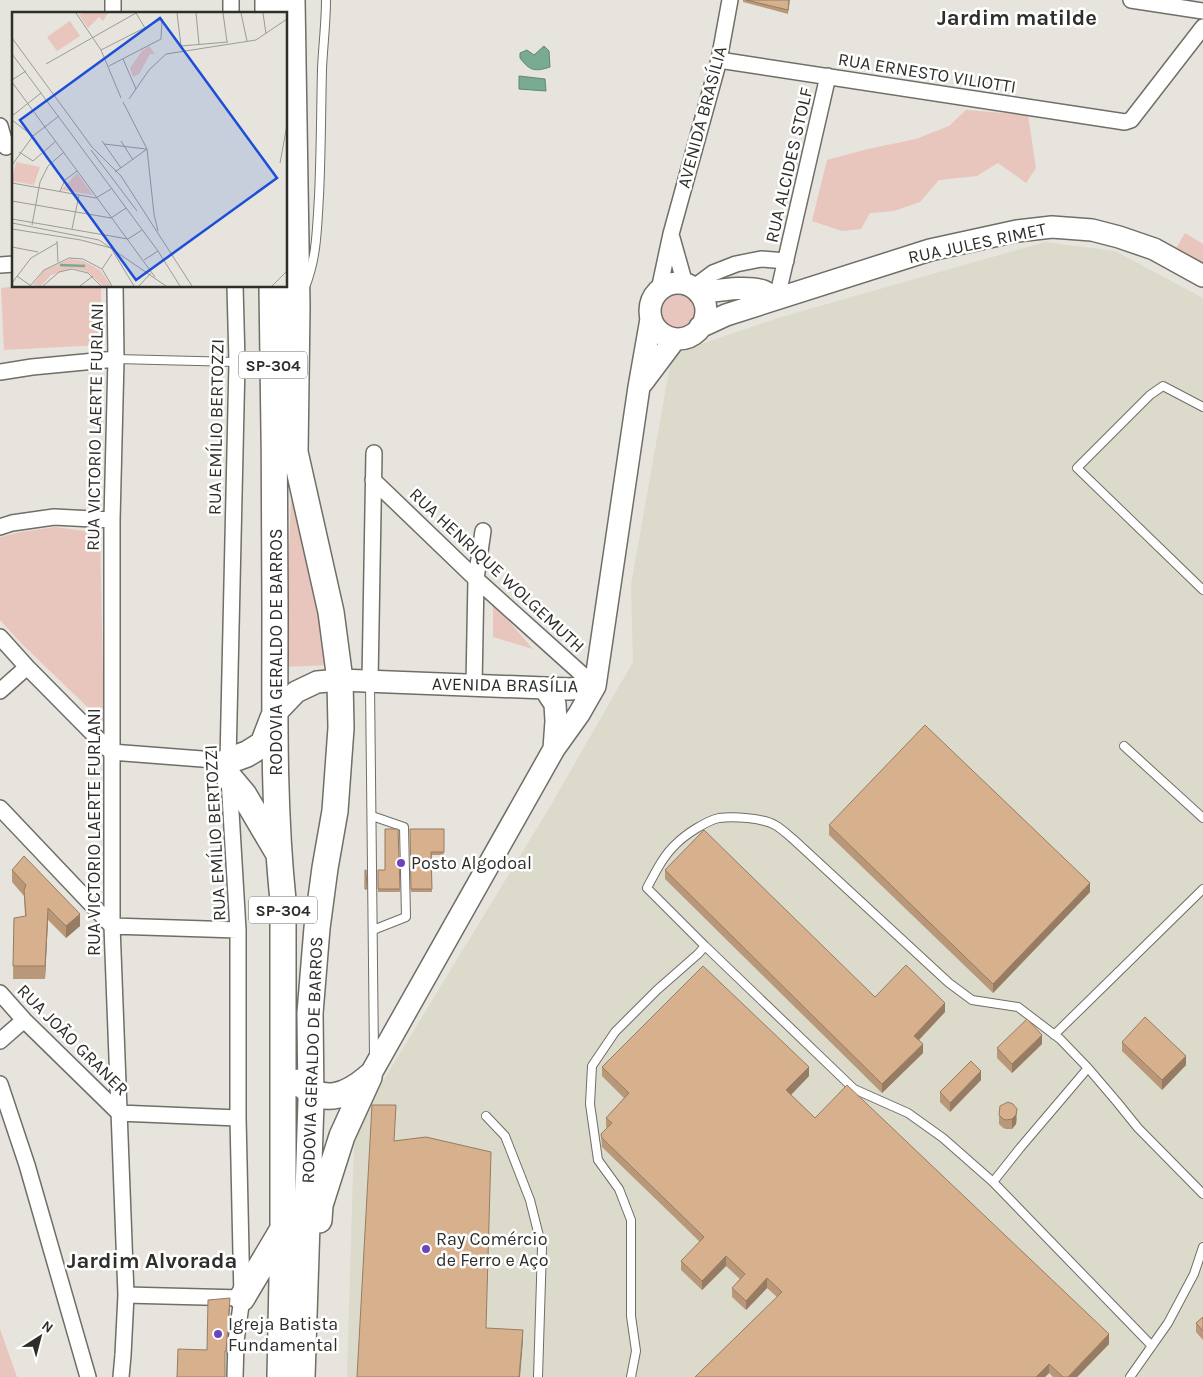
<svg xmlns="http://www.w3.org/2000/svg" width="1203" height="1377" viewBox="0 0 1203 1377" font-family="Karla,sans-serif">
  <style>
    .built { fill: #dcdacb }
    .green { fill: #e8c5bd }
    .water { fill: #78ab92; stroke: #628673 }
    .lines { fill: none; stroke-linecap: round; stroke-linejoin: round }
    .service-casing { stroke: #6f6e67; stroke-width: 10 }
    .minor-casing { stroke: #6f6e67; stroke-width: 18 }
    .secondary-casing { stroke: #6f6e67; stroke-width: 24 }
    .trunk-casing { stroke: #6f6e67; stroke-width: 28 }
    .service { stroke: #fff; stroke-width: 8 }
    .minor { stroke: #fff; stroke-width: 15 }
    .secondary { stroke: #fff; stroke-width: 21 }
    .trunk { stroke: #fff; stroke-width: 25 }
    .wall { fill: #b99879 }
    .shaded-wall { fill: #967c63 }
    .building { fill: #d7b18d; stroke: #967c63 }
    .poi-dot { fill: #6e44bc; stroke: #fff; stroke-width: 2 }
    .labels { text-anchor: middle; dominant-baseline: central; stroke-width: 5; stroke-linejoin: round; paint-order: stroke }
    .shield { fill: #fff; stroke: #6d6d6b; stroke-width: 1 }
    .shield-label { font-size: 16px; font-weight: bold; fill: #2e2e2b }
    .street-label { font-size: 18px; fill: #2e2e2b; stroke: #fff }
    .poi-label { font-size: 18px; fill: #2e2e2b; stroke: #fff; text-anchor: start }
    .district-label { font-size: 22px; font-weight: bold; fill: #2e2e2b; stroke: #fff }
    .inset-river { fill: none; stroke: #78ab92; stroke-width: 2.5 }
    .inset-road { fill: none; stroke: #9c9b96; stroke-width: 1 }
    .view { fill: #1d4ed8; fill-opacity: 0.15; stroke: #1d4ed8; stroke-width: 2.5 }
    .inset-edge { fill: none; stroke: #2e2e2b; stroke-width: 2.5 }
  </style>
  <rect width="100%" height="100%" fill="#e6e4dd"/>
  <path class="built" d="M 1045,242 L 1115,251 L 1203,298 L 1203,1377 L 347,1377 L 354,1141 L 377,1091 L 551,805 L 633,662 L 631,585 L 672,354 L 778,318 Z"/>
  <path class="green" d="M 966,110 L 1028,115 L 1036,168 L 1026,183 L 998,163 L 977,176 L 939,180 L 920,202 L 894,211 L 870,213 L 861,229 L 842,231 L 812,221 L 827,160 L 868,149 L 916,139 L 949,126 Z
    M 1185,233 L 1203,244 L 1203,269 L 1174,252 Z
    M 18,286 L 101,286 L 101,345 L 4,350 L 1,288 Z
    M661 312a17 17 0 1 1 34 0a17 17 0 1 1-34 0Z
    M 292,478 L 330,665 L 284,667 Z
    M 55,527 L 100,533 L 104,723 L 22,644 L 0,620 L 0,537 L 21,532 Z
    M 493,603 L 533,649 L 493,637 Z
    M 0,1329 L 17,1377 L 0,1377 Z"/>
  <path class="water" d="M 544,46 L 549,51 L 550,67 C 535,72 530,71 520,58 L 520,53 L 527,50 L 534,55 Z
    M 519,76 L 545,79 L 546,91 L 519,89 Z"/>
  <g class="lines">
    <defs>
      <path id="service" d="M 305,287 C 317,258 317,227 319,196 C 321,154 321,111 322,69 C 323,46 326,23 326,0
        M 116,359 L 237,362
        M 1203,407 L 1163,386 L 1150,395 L 1077,468 L 1203,590
        M 370,683 L 374,1056
        M 1124,746 L 1203,818
        M 372,816 L 404,827 L 406,917 L 373,930
        M 705,946 L 647,888 C 655,873 663,856 676,844 C 686,834 706,821 719,818 C 733,816 763,818 775,825 C 782,829 788,835 793,839 L 949,983 L 972,1000 L 1018,1007 L 1060,1039 L 1088,1068
        M 1054,1035 L 1203,889
        M 486,1116 L 505,1136 L 530,1200 L 542,1248 L 538,1377
        M 993,1182 L 1152,1346
        M 631,1377 L 636,1351 L 631,1316 L 631,1220 L 619,1189 L 598,1160 L 590,1104 L 592,1066 L 615,1032 L 657,990 L 698,954 L 705,946 L 854,1089 L 908,1113 L 943,1138 L 993,1182 L 1020,1148 L 1088,1068 L 1117,1102 L 1138,1128 L 1203,1194
        M 1130,1377 L 1168,1323 L 1194,1274 L 1203,1247"/>
      <path id="minor" d="M 113,0 L 113,14
        M 231,0 L 231,14
        M 1131,0 L 1203,11
        M 719,60 L 1125,122 L 1131,120 L 1203,27
        M 0,126 L 6,147
        M 672,238 L 685,284
        M 0,265 L 14,264
        M 115,286 L 116,359 L 112,520 L 112,926 L 126,1295 L 123,1355 L 121,1377
        M 693,288 L 713,273 L 736,264 L 761,259 L 786,261
        M 659,290 L 671,234 L 719,60 L 730,0
        M 777,298 L 828,76
        M 0,372 L 32,367 L 116,359
        M 373,480 L 476,579 L 595,686
        M 0,527 L 12,523 L 54,517 L 112,520
        M 0,637 L 27,667 L 111,752 L 228,761
        M 370,681 L 374,453
        M 474,685 L 476,579 L 483,531
        M 0,691 L 27,667
        M 0,808 L 112,926 L 238,930
        M 0,993 L 24,1020 L 119,1113 L 238,1118
        M 0,1041 L 24,1020
        M 0,1084 L 27,1165 L 88,1377
        M 126,1295 L 242,1298
        M 235,1377 L 236,1341 L 242,1298 L 238,1118 L 238,930 L 228,761 L 237,362 L 235,286"/>
      <path id="secondary" d="M650 311a28 28 0 1 1 56 0a28 28 0 1 1-56 0Z
        M 699,293 C 717,291 745,285 763,291 C 768,293 772,296 777,298
        M 700,327 L 726,315 L 930,250 L 1017,231 L 1052,227 L 1092,230 L 1119,237 L 1154,249 L 1203,276
        M 642,383 L 675,339
        M 545,689 L 555,704 L 556,721 L 554,749
        M 275,714 L 296,692 L 317,682 L 340,680 L 570,689 L 595,686
        M 369,1077 L 554,749 L 579,714 L 595,686 L 639,387 L 651,319"/>
      <path id="trunk" d="M 292,0 L 297,307 L 295,452 L 331,612 L 340,680 L 341,728 L 335,811 L 325,868 L 317,928 L 310,1013 L 311,1101 L 302,1377
        M 268,14 L 268,0
        M 272,286 C 274,395 275,503 275,612 C 275,708 273,804 283,900 L 283,1229 L 280,1377
        M 228,761 L 247,754 L 263,744 L 273,718
        M 228,776 L 244,795 L 277,851
        M 299,1082 C 323,1106 347,1096 369,1077
        M 319,1220 L 320,1205 L 342,1136 L 369,1077
        M 242,1298 L 283,1229"/>
    </defs>
    <use href="#service" class="service-casing"/>
    <use href="#minor" class="minor-casing"/>
    <use href="#secondary" class="secondary-casing"/>
    <use href="#trunk" class="trunk-casing"/>
    <use href="#service" class="service"/>
    <use href="#minor" class="minor"/>
    <use href="#secondary" class="secondary"/>
    <use href="#trunk" class="trunk"/>
  </g>
  <path class="wall" d="M 743,0 L 790,0 L 788,14 L 743,2 Z
    M 829,825 L 1090,892 L 993,993 L 829,835 Z
    M 398,829 L 400,892 L 378,892 L 378,870 L 385,870 Z
    M 410,829 L 444,829 L 444,855 L 432,855 L 432,892 L 411,892 Z
    M 12,870 L 80,926 L 66,938 L 48,920 L 45,979 L 13,979 L 14,918 L 25,916 L 24,896 L 12,882 Z
    M 665,870 L 875,997 L 945,1012 L 919,1040 L 923,1053 L 882,1093 L 665,879 Z
    M 1122,1042 L 1186,1065 L 1162,1090 L 1122,1051 Z
    M 1042,1044 L 1012,1073 L 997,1058 L 997,1048 Z
    M 602,1067 L 809,1076 L 791,1095 L 815,1118 L 1109,1344 L 1077,1377 L 1053,1377 L 1049,1373 L 1045,1377 L 695,1377 L 777,1297 L 767,1288 L 746,1310 L 732,1297 L 732,1288 L 740,1279 L 726,1266 L 702,1290 L 681,1270 L 681,1261 L 700,1242 L 602,1147 L 601,1134 L 607,1128 L 606,1127 L 606,1118 L 624,1098 L 602,1076 Z
    M 981,1080 L 950,1112 L 940,1102 L 940,1092 Z
    M 999,1115 L 1017,1118 L 1016,1124 L 1012,1129 L 1006,1129 L 1003,1128 L 999,1124 Z
    M 1203,1317 L 1203,1340 L 1196,1332 L 1196,1323 Z"/>
  <path class="shaded-wall" d="M 1090,883 L 1090,892 L 993,993 L 993,984 Z
    M 48,908 L 48,920 L 45,979 L 45,966 Z
    M 80,914 L 80,926 L 66,938 L 66,926 Z
    M 945,1003 L 945,1012 L 914,1045 L 914,1036 Z
    M 1042,1035 L 1042,1044 L 1012,1073 L 1012,1064 Z
    M 923,1044 L 923,1053 L 882,1093 L 882,1084 Z
    M 1186,1056 L 1186,1065 L 1162,1090 L 1162,1080 Z
    M 809,1067 L 809,1076 L 786,1100 L 786,1090 Z
    M 981,1071 L 981,1080 L 950,1112 L 950,1103 Z
    M 1017,1109 L 1016,1124 L 1012,1129 L 1012,1119 Z
    M 726,1256 L 726,1266 L 702,1290 L 702,1281 Z
    M 767,1278 L 767,1288 L 746,1310 L 746,1301 Z
    M 230,1298 L 230,1308 L 226,1360 L 226,1351 Z
    M 523,1330 L 523,1340 L 520,1377 L 519,1377 Z
    M 1109,1334 L 1109,1344 L 1077,1377 L 1068,1377 Z
    M 1049,1364 L 1049,1373 L 1045,1377 L 1036,1377 Z"/>
  <path class="building" d="M 746,0 L 789,0 L 788,10 Z
    M 925,725 L 1090,883 L 993,984 L 829,825 Z
    M 385,829 L 398,829 L 400,889 L 378,889 L 378,870 L 385,870 Z
    M 410,829 L 444,829 L 444,852 L 431,852 L 432,889 L 411,889 Z
    M 704,830 L 875,997 L 906,965 L 945,1003 L 914,1036 L 923,1044 L 882,1084 L 665,870 Z
    M 24,856 L 80,914 L 66,926 L 48,908 L 45,966 L 13,966 L 14,918 L 26,916 L 24,890 L 26,885 L 12,870 Z
    M 365,870 L 366,870 L 367,889 L 365,889 Z
    M 703,966 L 809,1067 L 786,1090 L 815,1118 L 847,1085 L 1109,1334 L 1068,1377 L 1063,1377 L 1049,1364 L 1036,1377 L 695,1377 L 782,1292 L 767,1278 L 746,1301 L 732,1288 L 745,1274 L 726,1256 L 702,1281 L 681,1261 L 704,1237 L 602,1138 L 601,1134 L 612,1123 L 606,1118 L 629,1093 L 602,1067 Z
    M 1145,1017 L 1186,1056 L 1162,1080 L 1122,1042 Z
    M 1027,1019 L 1042,1035 L 1012,1064 L 997,1048 Z
    M 971,1061 L 981,1071 L 950,1103 L 940,1092 Z
    M 1008,1102 L 1013,1104 L 1017,1109 L 1016,1115 L 1012,1119 L 1006,1120 L 1003,1119 L 999,1115 L 1000,1106 Z
    M 372,1105 L 396,1105 L 394,1141 L 426,1137 L 491,1152 L 486,1328 L 523,1330 L 519,1377 L 357,1377 Z
    M 230,1298 L 226,1351 L 225,1351 L 225,1377 L 177,1377 L 178,1349 L 207,1350 L 208,1300 Z
    M 1203,1317 L 1203,1331 L 1196,1323 Z"/>
  <g class="poi-dot">
    <circle cx="401" cy="863" r="5"/>
    <circle cx="426" cy="1249" r="5"/>
    <circle cx="218" cy="1334" r="5"/>
  </g>
  <g class="labels">
    <g class="shield">
      <rect x="239" y="351.5" width="68" height="27" rx="4"/>
      <rect x="249" y="896.5" width="68" height="27" rx="4"/>
    </g>
    <g class="shield-label">
      <text x="273" y="365">SP-304</text>
      <text x="283" y="910">SP-304</text>
    </g>
    <g class="street-label">
      <text transform="translate(927 73) rotate(9)">RUA ERNESTO VILIOTTI</text>
      <text transform="translate(702 117) rotate(-75)">AVENIDA BRASÍLIA</text>
      <text transform="translate(789 165) rotate(-77)">RUA ALCIDES STOLF</text>
      <text transform="translate(977 243) rotate(-12)">RUA JULES RIMET</text>
      <text transform="translate(95 427) rotate(-89)">RUA VICTORIO LAERTE FURLANI</text>
      <text transform="translate(216 427) rotate(-89)">RUA EMÍLIO BERTOZZI</text>
      <text transform="translate(497 570) rotate(43)">RUA HENRIQUE WOLGEMUTH</text>
      <text transform="translate(276 652) rotate(-90)">RODOVIA GERALDO DE BARROS</text>
      <text transform="translate(505 685) rotate(1)">AVENIDA BRASÍLIA</text>
      <text transform="translate(94 832) rotate(-90)">RUA VICTORIO LAERTE FURLANI</text>
      <text transform="translate(215 833) rotate(-93)">RUA EMÍLIO BERTOZZI</text>
      <text transform="translate(73 1040) rotate(45)">RUA JOÃO GRANER</text>
      <text transform="translate(312 1060) rotate(-88)">RODOVIA GERALDO DE BARROS</text>
    </g>
    <g class="poi-label">
      <text x="411" y="863">Posto Algodoal</text>
      <text x="436" y="1239">Ray Comércio<tspan x="436" dy="21">de Ferro e Aço</tspan></text>
      <text x="228" y="1324">Igreja Batista<tspan x="228" dy="21">Fundamental</tspan></text>
    </g>
    <g class="district-label">
      <text x="1017" y="18">Jardim matilde</text>
      <text x="152" y="1261">Jardim Alvorada</text>
    </g>
  </g>
  <g transform="translate(12 12)">
    <rect width="275" height="275" fill="#e6e4dd"/>
    <path d="M 71,1 L 96,1 L 91,9 L 87,5 L 76,16 L 67,3 ZM 58,9 L 68,24 L 45,39 L 35,25 ZM 137,34 L 143,42 L 138,42 L 127,62 L 121,65 L 118,56 L 130,39 ZM 4,150 L 28,155 L 22,173 L 0,169 ZM 65,161 L 81,183 L 49,178 ZM 58,247 L 72,249 L 88,258 L 99,274 L 91,274 L 76,260 L 61,256 L 39,263 L 29,274 L 21,273 L 32,258 Z" fill="#e8c5bd"/>
    <path class="inset-river" d="M 48,253 L 73,254"/>
    <path class="inset-road" d="M 64,1 L 89,38 L 109,86M 124,1 L 133,16M 165,1 L 169,34 L 216,30M 184,1 L 187,32M 211,1 L 215,30M 229,1 L 235,29M 251,1 L 254,22M 0,26 L 80,135 L 109,164 L 180,274M 89,38 L 150,7 L 149,27 L 97,54M 0,42 L 146,239 L 168,274M 111,47 L 124,77M 34,52 L 124,1M 0,68 L 14,59M 0,70 L 143,265M 117,87 L 137,58 L 154,42 L 244,28 L 275,7M 111,90 L 135,137 L 142,202M 0,104 L 29,81M 0,108 L 21,124M 90,129 L 109,156M 109,129 L 121,148M 92,132 L 134,137M 79,138 L 125,199M 7,140 L 21,149 L 44,129M 268,151 L 275,113M 0,153 L 21,124 L 47,104M 103,160 L 135,137M 0,171 L 84,186 L 99,177M 48,179 L 53,168 L 65,159M 0,189 L 99,206 L 114,196M 142,202 L 146,219M 0,207 L 116,227 L 130,218M 0,211 L 87,228 L 154,274M 20,213 L 28,170 L 36,154 L 52,140M 0,217 L 69,228 L 99,236 L 99,234M 60,217 L 67,183M 45,229 L 46,250M 0,235 L 26,240M 99,236 L 122,274M 132,248 L 146,239M 90,257 L 100,242M 5,264 L 19,274M 0,271 L 19,246 L 45,231M 18,274 L 32,258 L 57,246 L 71,247 L 90,257 L 100,274M 31,274 L 47,260 L 60,257 L 76,261 L 89,274M 68,274 L 81,264M 127,274 L 139,261M 260,274 L 275,259"/>
    <path class="view" d="M 148,6 L 265,166 L 124,268 L 8,108 Z"/>
    <rect width="275" height="275" class="inset-edge"/>
  </g>
  <g transform="translate(40 1337) rotate(36)" stroke="#ffffff" stroke-width="4" paint-order="stroke">
  <path d="M0-4L9 19L0 12L-9 19Z" fill="#2e2e2b"/>
  <text y="-8" font-size="14" font-weight="bold" text-anchor="middle" fill="#2e2e2b">N</text>
  </g>
</svg>
